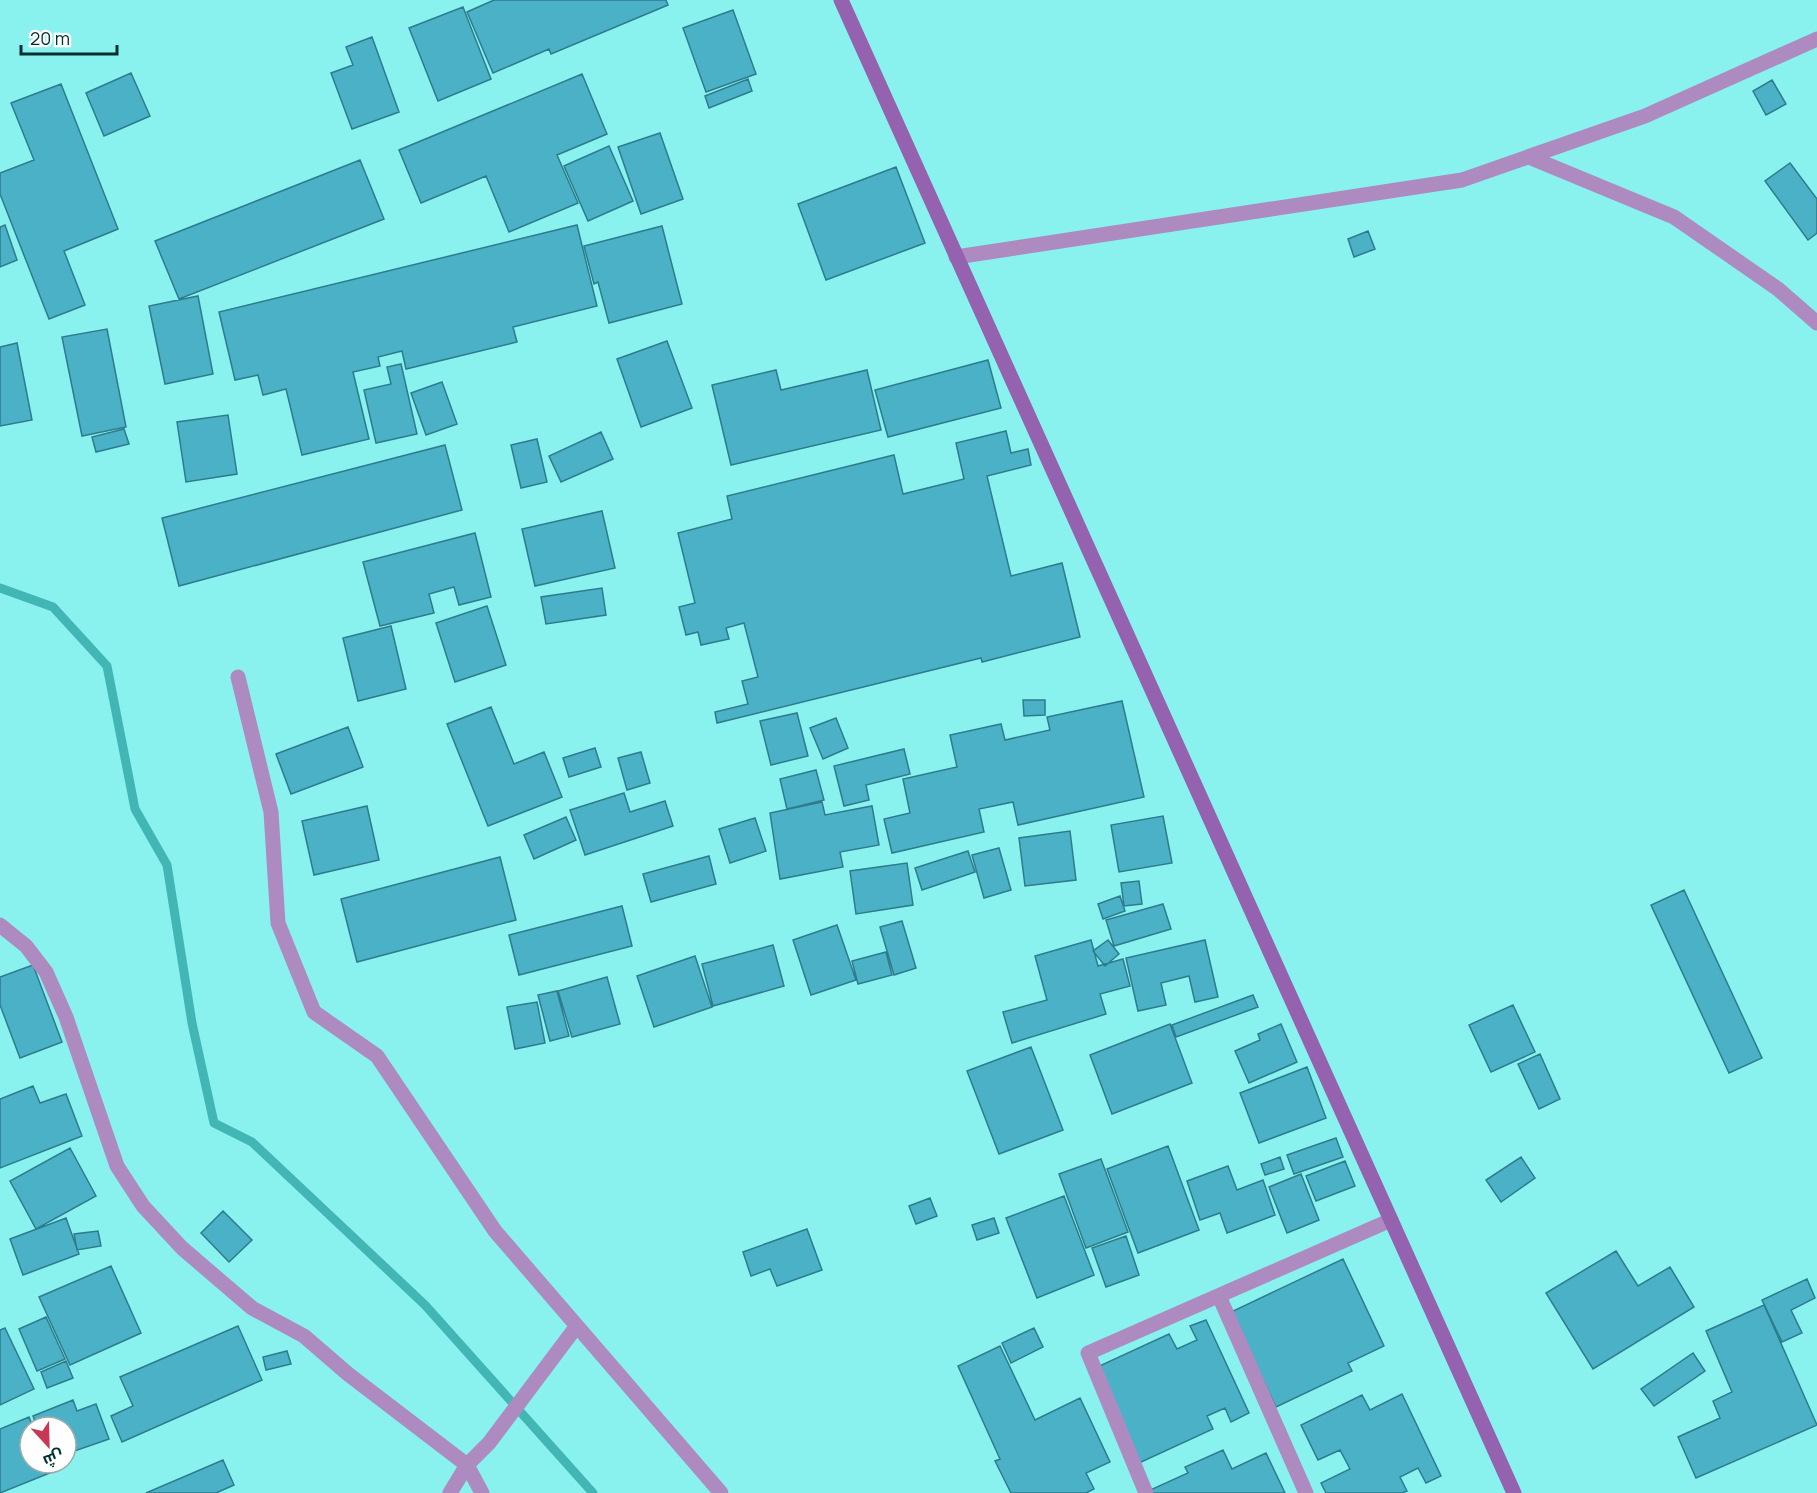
<svg xmlns="http://www.w3.org/2000/svg" width="1817" height="1493" viewBox="0 0 1817 1493" font-family="Manrope,Cairo,sans-serif">
  <style>
    .lines { fill: none; stroke-linecap: round; stroke-linejoin: round }
    .stream { stroke: #41b6b4; stroke-width: 9 }
    .building { fill: #4bb1c6; stroke: #2e7c8b; stroke-width: 1.5 }
    .minor { stroke: #ad8bc1; stroke-width: 15 }
    .secondary { stroke: #9562b0; stroke-width: 15 }
  </style>
  <rect width="100%" height="100%" fill="#89f2ef"/>
  <g class="lines">
    <path class="stream" d="M 0,588 L 53,607 L 107,666 L 135,809 L 167,865 L 192,1023 L 214,1123 L 252,1142 L 425,1305 L 593,1493"/>
  </g>
  <path class="building" d="M 494,0 L 666,0 L 668,5 L 551,54 L 549,49 L 493,73 L 467,12 Z
    M 463,7 L 491,79 L 438,101 L 409,28 Z
    M 733,10 L 756,74 L 706,92 L 683,28 Z
    M 372,37 L 399,112 L 352,129 L 331,73 L 353,65 L 346,47 Z
    M 131,73 L 150,116 L 104,136 L 86,93 Z
    M 582,74 L 607,134 L 557,155 L 578,203 L 509,232 L 486,176 L 421,203 L 399,150 Z
    M 748,79 L 752,91 L 709,108 L 705,96 Z
    M 1772,80 L 1786,104 L 1766,115 L 1753,91 Z
    M 61,84 L 118,229 L 64,251 L 85,305 L 49,319 L 0,194 L 0,173 L 34,160 L 11,103 Z
    M 660,133 L 683,199 L 641,214 L 618,147 Z
    M 609,146 L 633,201 L 588,221 L 564,166 Z
    M 360,160 L 384,219 L 179,299 L 155,241 Z
    M 1790,163 L 1817,199 L 1817,233 L 1808,240 L 1765,181 Z
    M 896,167 L 925,243 L 826,280 L 798,204 Z
    M 5,225 L 17,260 L 0,267 L 0,227 Z
    M 577,225 L 597,306 L 513,327 L 517,342 L 406,369 L 402,351 L 378,357 L 380,366 L 353,372 L 369,439 L 302,455 L 286,389 L 263,395 L 258,375 L 235,380 L 219,312 Z
    M 662,226 L 682,304 L 609,323 L 598,282 L 594,284 L 584,246 Z
    M 1368,231 L 1375,249 L 1354,257 L 1348,239 Z
    M 198,296 L 213,374 L 165,384 L 149,306 Z
    M 107,329 L 126,427 L 82,436 L 62,337 Z
    M 667,341 L 692,408 L 641,427 L 617,359 Z
    M 17,343 L 32,420 L 0,426 L 0,347 Z
    M 988,360 L 1001,408 L 888,437 L 875,390 Z
    M 401,364 L 417,434 L 376,443 L 364,390 L 391,384 L 387,367 Z
    M 776,370 L 781,390 L 867,370 L 881,430 L 731,465 L 712,385 Z
    M 442,382 L 457,424 L 426,435 L 411,393 Z
    M 228,415 L 237,474 L 186,482 L 177,422 Z
    M 124,429 L 129,444 L 96,452 L 92,437 Z
    M 1006,431 L 1011,453 L 1028,449 L 1031,465 L 987,476 L 1011,576 L 1062,563 L 1080,637 L 982,662 L 981,658 L 717,723 L 715,712 L 748,704 L 742,681 L 758,677 L 744,623 L 726,628 L 729,639 L 701,645 L 698,632 L 686,635 L 679,607 L 695,603 L 678,533 L 732,519 L 727,496 L 894,455 L 903,494 L 964,479 L 956,443 Z
    M 601,432 L 613,459 L 561,482 L 549,456 Z
    M 537,439 L 547,482 L 521,488 L 511,445 Z
    M 445,445 L 462,510 L 179,586 L 162,518 Z
    M 602,511 L 615,568 L 535,586 L 522,529 Z
    M 475,533 L 491,597 L 459,605 L 454,587 L 429,594 L 434,613 L 380,626 L 363,562 Z
    M 602,588 L 606,615 L 546,624 L 541,597 Z
    M 487,606 L 506,665 L 455,682 L 436,623 Z
    M 391,626 L 406,689 L 358,701 L 343,638 Z
    M 1023,700 L 1045,700 L 1045,715 L 1024,716 Z
    M 1122,701 L 1144,797 L 1018,825 L 1013,802 L 979,809 L 984,832 L 892,853 L 884,819 L 910,813 L 903,779 L 957,767 L 950,735 L 1001,724 L 1005,740 L 1050,730 L 1047,717 Z
    M 491,707 L 514,764 L 544,752 L 562,797 L 488,826 L 447,724 Z
    M 797,713 L 808,756 L 771,765 L 760,721 Z
    M 836,718 L 848,748 L 823,759 L 810,728 Z
    M 348,727 L 363,767 L 291,794 L 276,754 Z
    M 595,748 L 601,767 L 569,777 L 563,758 Z
    M 904,749 L 910,774 L 866,785 L 869,800 L 844,806 L 834,766 Z
    M 641,752 L 650,783 L 627,790 L 618,758 Z
    M 816,770 L 824,800 L 787,809 L 780,779 Z
    M 624,793 L 630,812 L 665,801 L 673,826 L 585,855 L 570,810 Z
    M 822,802 L 825,815 L 872,806 L 879,845 L 840,852 L 843,867 L 780,879 L 770,813 Z
    M 367,806 L 379,860 L 314,875 L 302,821 Z
    M 1163,816 L 1172,863 L 1119,872 L 1111,825 Z
    M 566,817 L 576,840 L 534,859 L 524,835 Z
    M 755,818 L 766,851 L 730,863 L 719,829 Z
    M 1070,831 L 1076,880 L 1025,886 L 1019,838 Z
    M 999,848 L 1011,890 L 984,898 L 972,855 Z
    M 968,851 L 975,872 L 922,890 L 915,868 Z
    M 709,856 L 716,884 L 651,902 L 643,874 Z
    M 500,857 L 516,920 L 357,962 L 341,899 Z
    M 907,863 L 913,905 L 856,914 L 850,871 Z
    M 1139,881 L 1142,904 L 1124,906 L 1121,883 Z
    M 1684,890 L 1762,1058 L 1729,1073 L 1651,905 Z
    M 1120,896 L 1125,911 L 1103,919 L 1098,904 Z
    M 1163,904 L 1171,929 L 1114,946 L 1106,920 Z
    M 622,906 L 632,946 L 519,975 L 509,935 Z
    M 902,921 L 916,968 L 894,975 L 880,927 Z
    M 837,925 L 856,980 L 811,995 L 793,940 Z
    M 1091,940 L 1098,966 L 1123,959 L 1130,986 L 1100,994 L 1106,1014 L 1012,1043 L 1003,1012 L 1047,1000 L 1035,956 Z
    M 1108,940 L 1119,954 L 1105,966 L 1093,951 Z
    M 1205,940 L 1218,997 L 1195,1002 L 1189,976 L 1161,983 L 1166,1005 L 1138,1011 L 1126,958 Z
    M 773,945 L 784,986 L 713,1006 L 702,964 Z
    M 886,952 L 892,975 L 858,984 L 852,961 Z
    M 695,956 L 712,1007 L 654,1027 L 637,976 Z
    M 33,965 L 62,1042 L 20,1058 L 0,1005 L 0,977 Z
    M 607,977 L 620,1024 L 572,1037 L 558,991 Z
    M 557,991 L 569,1036 L 550,1041 L 538,995 Z
    M 1253,995 L 1258,1007 L 1176,1037 L 1172,1025 Z
    M 537,1002 L 545,1043 L 515,1049 L 507,1007 Z
    M 1513,1005 L 1535,1052 L 1491,1072 L 1469,1025 Z
    M 1170,1024 L 1192,1083 L 1112,1114 L 1090,1055 Z
    M 1281,1024 L 1297,1062 L 1249,1083 L 1235,1051 L 1260,1040 L 1258,1034 Z
    M 1031,1047 L 1063,1130 L 999,1154 L 967,1071 Z
    M 1540,1054 L 1560,1099 L 1539,1109 L 1518,1064 Z
    M 1307,1067 L 1326,1118 L 1259,1143 L 1240,1093 Z
    M 33,1086 L 40,1103 L 66,1094 L 82,1136 L 0,1168 L 0,1099 Z
    M 1336,1138 L 1343,1157 L 1294,1174 L 1287,1155 Z
    M 1168,1146 L 1199,1230 L 1138,1253 L 1107,1169 Z
    M 70,1148 L 96,1196 L 36,1229 L 10,1181 Z
    M 1280,1157 L 1284,1169 L 1265,1175 L 1261,1164 Z
    M 1521,1157 L 1535,1178 L 1501,1202 L 1486,1180 Z
    M 1101,1159 L 1128,1232 L 1086,1248 L 1059,1174 Z
    M 1345,1161 L 1355,1186 L 1316,1201 L 1306,1176 Z
    M 1228,1166 L 1237,1190 L 1263,1180 L 1275,1215 L 1227,1233 L 1220,1213 L 1200,1220 L 1187,1181 Z
    M 1301,1174 L 1319,1220 L 1287,1233 L 1269,1187 Z
    M 1064,1196 L 1094,1275 L 1037,1298 L 1006,1218 Z
    M 930,1198 L 937,1216 L 916,1224 L 909,1206 Z
    M 223,1211 L 252,1240 L 229,1262 L 201,1233 Z
    M 66,1218 L 79,1254 L 23,1275 L 10,1239 Z
    M 994,1218 L 999,1233 L 977,1240 L 972,1225 Z
    M 807,1229 L 822,1270 L 777,1286 L 770,1269 L 751,1276 L 743,1252 Z
    M 98,1231 L 101,1246 L 77,1250 L 74,1234 Z
    M 1126,1236 L 1139,1275 L 1106,1287 L 1092,1248 Z
    M 1616,1251 L 1638,1286 L 1670,1267 L 1694,1307 L 1593,1369 L 1546,1293 Z
    M 1343,1259 L 1384,1346 L 1348,1363 L 1352,1371 L 1276,1407 L 1231,1312 Z
    M 111,1266 L 141,1333 L 70,1365 L 39,1297 Z
    M 1807,1279 L 1815,1298 L 1791,1310 L 1802,1333 L 1782,1342 L 1762,1300 Z
    M 1764,1305 L 1817,1425 L 1696,1478 L 1678,1437 L 1720,1418 L 1713,1401 L 1732,1392 L 1706,1331 Z
    M 46,1317 L 65,1359 L 37,1371 L 19,1329 Z
    M 1206,1320 L 1249,1413 L 1231,1422 L 1225,1408 L 1207,1416 L 1213,1429 L 1139,1463 L 1095,1368 L 1169,1334 L 1177,1349 L 1197,1340 L 1190,1326 Z
    M 238,1326 L 262,1380 L 122,1442 L 111,1416 L 133,1406 L 120,1377 Z
    M 5,1328 L 34,1389 L 0,1405 L 0,1330 Z
    M 1034,1328 L 1043,1347 L 1011,1363 L 1002,1343 Z
    M 1000,1346 L 1035,1420 L 1080,1398 L 1110,1462 L 1086,1473 L 1094,1489 L 1086,1493 L 1011,1493 L 995,1461 L 1000,1459 L 958,1366 Z
    M 287,1351 L 291,1364 L 266,1370 L 263,1357 Z
    M 1693,1353 L 1705,1371 L 1654,1406 L 1641,1389 Z
    M 66,1361 L 73,1378 L 47,1388 L 41,1372 Z
    M 1402,1394 L 1441,1476 L 1426,1483 L 1418,1468 L 1400,1477 L 1407,1491 L 1402,1493 L 1326,1493 L 1321,1483 L 1350,1469 L 1340,1450 L 1318,1460 L 1301,1425 L 1362,1395 L 1370,1410 Z
    M 73,1400 L 77,1411 L 96,1404 L 109,1439 L 66,1454 L 66,1427 L 37,1427 L 33,1416 Z
    M 29,1417 L 33,1427 L 30,1427 L 30,1463 L 48,1463 L 52,1472 L 0,1493 L 0,1429 Z
    M 1223,1450 L 1232,1469 L 1266,1453 L 1285,1493 L 1149,1493 L 1148,1491 L 1188,1473 L 1185,1467 Z
    M 223,1460 L 234,1485 L 216,1493 L 146,1493 Z"/>
  <g class="lines">
    <path class="minor" d="M 1529,157 L 1674,217 L 1778,289 L 1817,323
      M 956,257 L 1462,180 L 1645,116 L 1817,39
      M 238,677 L 271,812 L 278,923 L 314,1012 L 377,1056 L 495,1231 L 721,1493
      M 0,925 L 26,946 L 46,972 L 66,1017 L 117,1166 L 143,1206 L 182,1248 L 252,1308 L 304,1336 L 348,1374 L 467,1465 L 482,1493
      M 1219,1296 L 1306,1493
      M 450,1493 L 467,1465 L 489,1443 L 576,1327
      M 1146,1493 L 1088,1353 L 1391,1220"/>
    <path class="secondary" d="M 841,0 L 1514,1493"/>
  </g>
  <g transform="translate(48 1445) rotate(158)"><circle r="28" fill="#fefefe" stroke="#98acac" stroke-width="1.5"/>
  <path d="M0-4.5L10 22L0 15L-10 22Z" fill="#c83856"/>
  <text y="-9" font-size="16" font-weight="bold" text-anchor="middle" fill="#003130">ش</text>
  </g>
  <path d="M21 45v9h96v-9" fill="none" stroke="#003130" stroke-width="3"/>
  <text x="30" y="45" font-size="18" fill="#003130" stroke="#fefefe" stroke-width="4.5" paint-order="stroke">20 m</text>
</svg>
